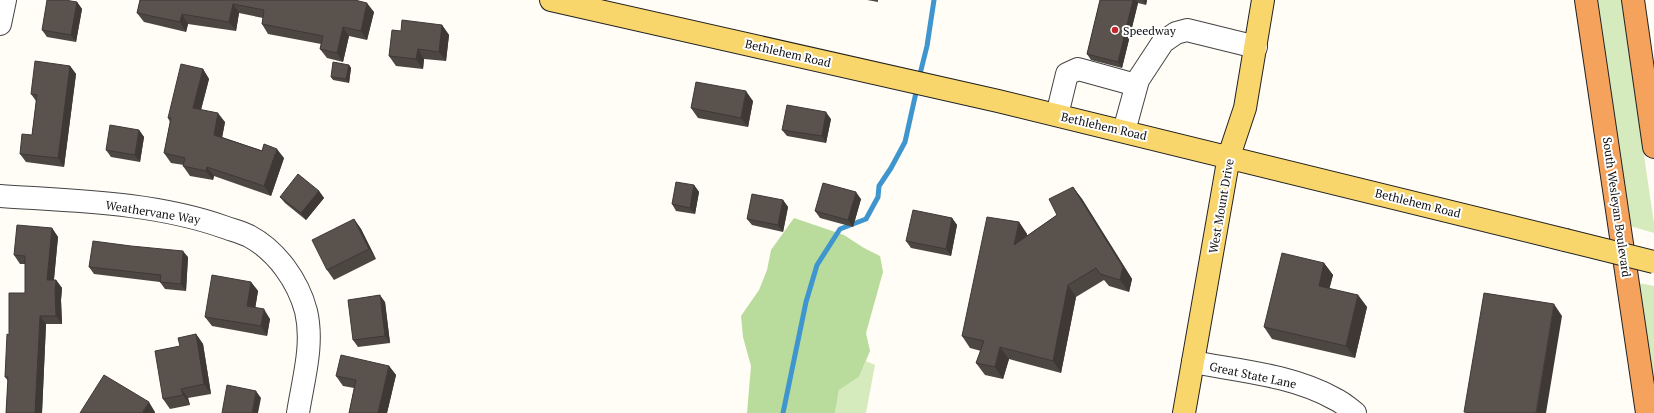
<svg xmlns="http://www.w3.org/2000/svg" width="1654" height="413" viewBox="0 0 1654 413" font-family="'PT Serif',serif">
  <style>
    .green { fill: #d5ebbd }
    .forest { fill: #b9dc9c }
    .lines { fill: none; stroke-linecap: round; stroke-linejoin: round }
    .stream { stroke: #3f96cf; stroke-width: 5 }
    .minor-casing { stroke: #444; stroke-width: 24 }
    .major-casing { stroke: #222; stroke-width: 24 }
    .highway-casing { stroke: #222; stroke-width: 24 }
    .minor { stroke: #fff; stroke-width: 22 }
    .major { stroke: #f9d66b; stroke-width: 22 }
    .highway { stroke: #f5a25d; stroke-width: 22 }
    .major-bridge-casing { stroke: #222; stroke-width: 24; stroke-linecap: butt }
    .major-bridge { stroke: #f9d66b; stroke-width: 22 }
    .wall { fill: #4d4742 }
    .shaded-wall { fill: #3f3936 }
    .building { fill: #5a524d; stroke: #3f3936 }
    .poi-dot { fill: #c4262e; stroke: #fff; stroke-width: 1.5 }
    .labels { text-anchor: middle; dominant-baseline: central; stroke-width: 4; stroke-linejoin: round; paint-order: stroke }
    .poi-label { font-size: 12px; fill: #111; stroke: #fff; text-anchor: start }
    .street-label { font-size: 12px; fill: #111; stroke: #fff }
  </style>
  <rect width="100%" height="100%" fill="#fffdf5"/>
  <path class="green" d="M 1598,0 L 1621,0 L 1654,223 L 1654,233 L 1630,226 Z
    M 1638,283 L 1654,286 L 1654,393 Z
    M 866,361 L 875,365 L 866,413 L 835,413 L 839,390 L 859,377 Z"/>
  <path class="forest" d="M 794,218 L 844,235 L 864,248 L 880,256 L 883,272 L 866,333 L 870,351 L 859,377 L 839,390 L 835,413 L 747,413 L 751,366 L 743,337 L 741,316 L 759,290 L 767,270 L 771,250 Z"/>
  <g class="lines">
    <path class="stream" d="M 919,78 L 927,46 L 934,0
      M 783,413 L 806,302 L 817,265 L 840,229 L 866,219 L 878,197 L 879,186 L 891,168 L 905,142 L 917,88"/>
    <defs>
      <path id="minor" d="M 0,24 L 5,0
        M 1057,115 L 1067,74 L 1078,69 L 1136,85
        M 1124,131 L 1138,80 L 1163,42 L 1176,33 L 1187,30 L 1256,47
        M 0,196 C 74,201 153,202 224,227 C 232,230 241,232 249,236 C 277,251 298,281 306,311 C 314,345 303,380 298,413
        M 1193,362 C 1240,371 1292,375 1335,399 C 1342,402 1349,408 1355,413"/>
      <path id="major" d="M 551,0 L 998,101 L 1565,240
        M 1184,413 L 1229,156 L 1245,108 L 1263,0"/>
      <path id="highway" d="M 1586,0 L 1647,413
        M 1633,0 L 1654,147"/>
    </defs>
    <use href="#minor" class="minor-casing"/>
    <use href="#major" class="major-casing"/>
    <use href="#highway" class="highway-casing"/>
    <use href="#minor" class="minor"/>
    <use href="#major" class="major"/>
    <use href="#highway" class="highway"/>
    <defs>
      <path id="major-bridge" d="M 1565,240 L 1654,262"/>
    </defs>
    <use href="#major-bridge" class="major-bridge-casing"/>
    <use href="#major-bridge" class="major-bridge"/>
  </g>
  <path class="wall" d="M 140,0 L 355,0 L 374,12 L 367,40 L 349,36 L 343,62 L 327,58 L 320,49 L 321,44 L 268,34 L 262,24 L 263,18 L 239,13 L 236,31 L 188,24 L 186,32 L 144,22 L 137,13 Z
    M 867,0 L 878,0 L 878,2 Z
    M 1100,0 L 1147,0 L 1146,5 L 1138,3 L 1122,68 L 1091,60 L 1087,54 Z
    M 77,2 L 82,9 L 76,42 L 47,37 L 42,30 Z
    M 442,25 L 449,35 L 446,61 L 424,59 L 423,69 L 396,66 L 389,56 L 401,31 Z
    M 349,65 L 351,68 L 349,83 L 333,80 L 331,77 Z
    M 70,66 L 76,74 L 64,167 L 26,162 L 20,154 L 32,135 L 36,101 L 31,94 Z
    M 203,69 L 209,79 L 201,110 L 225,122 L 222,137 L 284,158 L 271,196 L 214,176 L 213,180 L 190,176 L 183,166 L 184,165 L 171,163 L 164,153 L 170,122 L 168,118 Z
    M 753,101 L 748,127 L 698,118 L 691,108 Z
    M 831,119 L 826,143 L 787,136 L 782,130 Z
    M 139,130 L 144,137 L 140,162 L 111,157 L 106,150 Z
    M 694,185 L 699,192 L 695,214 L 676,211 L 672,204 Z
    M 1073,187 L 1082,199 L 1132,279 L 1129,292 L 1109,286 L 1104,280 L 1076,297 L 1061,373 L 1009,359 L 1003,379 L 985,375 L 976,363 L 981,351 L 970,348 L 962,336 L 1019,222 L 1027,234 L 1027,236 L 1057,215 Z
    M 319,191 L 324,198 L 306,220 L 285,203 L 280,197 Z
    M 861,199 L 853,227 L 820,218 L 815,211 Z
    M 783,200 L 788,207 L 783,232 L 752,225 L 747,219 Z
    M 952,218 L 957,225 L 951,256 L 911,248 L 906,241 Z
    M 354,219 L 361,229 L 376,259 L 334,280 L 327,270 Z
    M 52,228 L 58,237 L 54,280 L 56,280 L 62,288 L 61,300 L 62,324 L 46,324 L 42,413 L 6,413 L 8,381 L 5,377 L 9,335 L 25,293 L 25,264 L 20,264 L 14,255 Z
    M 188,257 L 186,291 L 165,289 L 160,282 L 94,274 L 89,267 Z
    M 1324,263 L 1333,275 L 1329,289 L 1358,295 L 1367,307 L 1355,358 L 1272,339 L 1264,327 Z
    M 251,282 L 258,291 L 255,308 L 270,319 L 267,336 L 212,326 L 205,317 Z
    M 385,302 L 390,343 L 358,347 L 353,340 Z
    M 196,334 L 203,344 L 211,394 L 188,398 L 190,405 L 170,409 L 163,399 L 180,346 Z
    M 389,366 L 396,375 L 387,413 L 349,413 L 354,388 L 343,386 L 336,376 Z"/>
  <path class="shaded-wall" d="M 1133,0 L 1136,0 L 1138,3 L 1122,68 L 1118,62 Z
    M 1143,0 L 1147,0 L 1146,5 Z
    M 77,2 L 82,9 L 76,42 L 71,35 Z
    M 367,3 L 374,12 L 367,40 L 361,31 Z
    M 233,4 L 239,13 L 236,31 L 229,22 Z
    M 182,14 L 188,24 L 186,32 L 180,22 Z
    M 442,25 L 449,35 L 446,61 L 439,52 Z
    M 343,27 L 349,36 L 343,62 L 337,53 Z
    M 418,49 L 424,59 L 423,69 L 416,59 Z
    M 349,65 L 351,68 L 349,83 L 346,79 Z
    M 70,66 L 76,74 L 64,167 L 58,158 Z
    M 203,69 L 209,79 L 199,117 L 193,108 Z
    M 746,91 L 753,101 L 748,127 L 741,118 Z
    M 826,112 L 831,119 L 826,143 L 822,136 Z
    M 218,113 L 225,122 L 221,144 L 214,135 Z
    M 139,130 L 144,137 L 140,162 L 135,155 Z
    M 277,149 L 284,158 L 271,196 L 264,186 Z
    M 207,167 L 214,176 L 213,180 L 206,171 Z
    M 694,185 L 699,192 L 695,214 L 690,208 Z
    M 1073,187 L 1082,199 L 1132,279 L 1129,292 L 1120,280 Z
    M 319,191 L 324,198 L 306,220 L 301,213 Z
    M 856,192 L 861,199 L 853,227 L 848,220 Z
    M 783,200 L 788,207 L 783,232 L 778,225 Z
    M 952,218 L 957,225 L 951,256 L 946,249 Z
    M 354,219 L 361,229 L 376,259 L 369,249 Z
    M 1019,222 L 1027,234 L 1023,257 L 1014,245 Z
    M 52,228 L 58,237 L 53,288 L 47,280 Z
    M 183,251 L 188,257 L 186,291 L 181,284 Z
    M 1324,263 L 1333,275 L 1327,298 L 1319,286 Z
    M 56,280 L 62,288 L 61,300 L 62,324 L 56,316 L 55,291 Z
    M 251,282 L 258,291 L 254,316 L 247,306 Z
    M 1068,285 L 1076,297 L 1061,373 L 1053,361 Z
    M 380,295 L 385,302 L 390,343 L 385,336 Z
    M 1358,295 L 1367,307 L 1355,358 L 1346,346 Z
    M 1554,304 L 1562,316 L 1546,413 L 1536,413 Z
    M 264,309 L 270,319 L 267,336 L 261,326 Z
    M 40,316 L 46,324 L 42,413 L 35,413 Z
    M 196,334 L 203,344 L 211,394 L 204,384 Z
    M 1000,347 L 1009,359 L 1003,379 L 995,367 Z
    M 389,366 L 396,375 L 387,413 L 378,413 Z
    M 181,389 L 188,398 L 190,405 L 183,395 Z
    M 256,391 L 261,398 L 258,413 L 252,413 Z
    M 149,402 L 155,412 L 155,413 L 142,413 Z"/>
  <path class="building" d="M 47,0 L 65,0 L 77,2 L 71,35 L 42,30 Z
    M 140,0 L 355,0 L 367,3 L 361,31 L 343,27 L 337,53 L 320,49 L 323,36 L 262,24 L 264,10 L 233,4 L 229,22 L 182,14 L 180,22 L 137,13 Z
    M 1100,0 L 1133,0 L 1118,62 L 1087,54 Z
    M 402,20 L 442,25 L 439,52 L 418,49 L 416,59 L 389,56 L 392,30 L 401,31 Z
    M 35,61 L 70,66 L 58,158 L 20,154 L 22,134 L 32,135 L 37,95 L 31,94 Z
    M 333,62 L 349,65 L 346,79 L 331,77 Z
    M 181,64 L 203,69 L 193,108 L 218,113 L 214,135 L 262,151 L 264,144 L 277,149 L 264,186 L 207,167 L 206,171 L 183,166 L 185,158 L 164,153 L 171,118 L 168,118 Z
    M 696,82 L 746,91 L 741,118 L 691,108 Z
    M 787,105 L 826,112 L 822,136 L 782,130 Z
    M 110,125 L 139,130 L 135,155 L 106,150 Z
    M 298,174 L 319,191 L 301,213 L 280,197 Z
    M 676,182 L 694,185 L 690,208 L 672,204 Z
    M 823,183 L 856,192 L 848,220 L 815,211 Z
    M 1073,187 L 1123,267 L 1120,280 L 1100,274 L 1096,268 L 1068,285 L 1053,361 L 1000,347 L 995,367 L 976,363 L 984,341 L 962,336 L 987,217 L 1019,222 L 1014,245 L 1057,215 L 1049,199 Z
    M 752,194 L 783,200 L 778,225 L 747,219 Z
    M 913,210 L 952,218 L 946,249 L 906,241 Z
    M 354,219 L 369,249 L 327,270 L 312,240 Z
    M 17,225 L 52,228 L 47,280 L 56,280 L 55,291 L 56,316 L 40,316 L 35,413 L 6,413 L 8,377 L 5,377 L 7,334 L 9,335 L 9,293 L 25,293 L 25,256 L 14,255 Z
    M 93,241 L 131,246 L 183,251 L 181,284 L 160,282 L 161,275 L 89,267 Z
    M 1282,253 L 1324,263 L 1319,286 L 1358,295 L 1346,346 L 1264,327 Z
    M 212,275 L 251,282 L 247,306 L 264,309 L 261,326 L 205,317 Z
    M 1484,293 L 1554,304 L 1536,413 L 1470,413 L 1464,412 Z
    M 380,295 L 385,336 L 353,340 L 348,300 Z
    M 196,334 L 204,384 L 181,389 L 183,395 L 163,399 L 155,351 L 180,346 L 178,338 Z
    M 341,355 L 389,366 L 378,413 L 349,413 L 356,380 L 336,376 Z
    M 104,375 L 149,402 L 142,413 L 80,413 Z
    M 227,385 L 256,391 L 252,413 L 222,413 Z"/>
  <circle class="poi-dot" cx="1115" cy="30" r="4"/>
  <g class="labels">
    <g class="poi-label">
      <text x="1123" y="30">Speedway</text>
    </g>
    <g class="street-label">
      <text transform="translate(788 53) rotate(13)">Bethlehem Road</text>
      <text transform="translate(1104 126) rotate(13)">Bethlehem Road</text>
      <text transform="translate(1418 203) rotate(14)">Bethlehem Road</text>
      <text transform="translate(1221 206) rotate(-80)">West Mount Drive</text>
      <text transform="translate(1617 207) rotate(82)">South Wesleyan Boulevard</text>
      <text transform="translate(153 212) rotate(9)">Weathervane Way</text>
      <text transform="translate(1253 375) rotate(12)">Great State Lane</text>
    </g>
  </g>
</svg>
